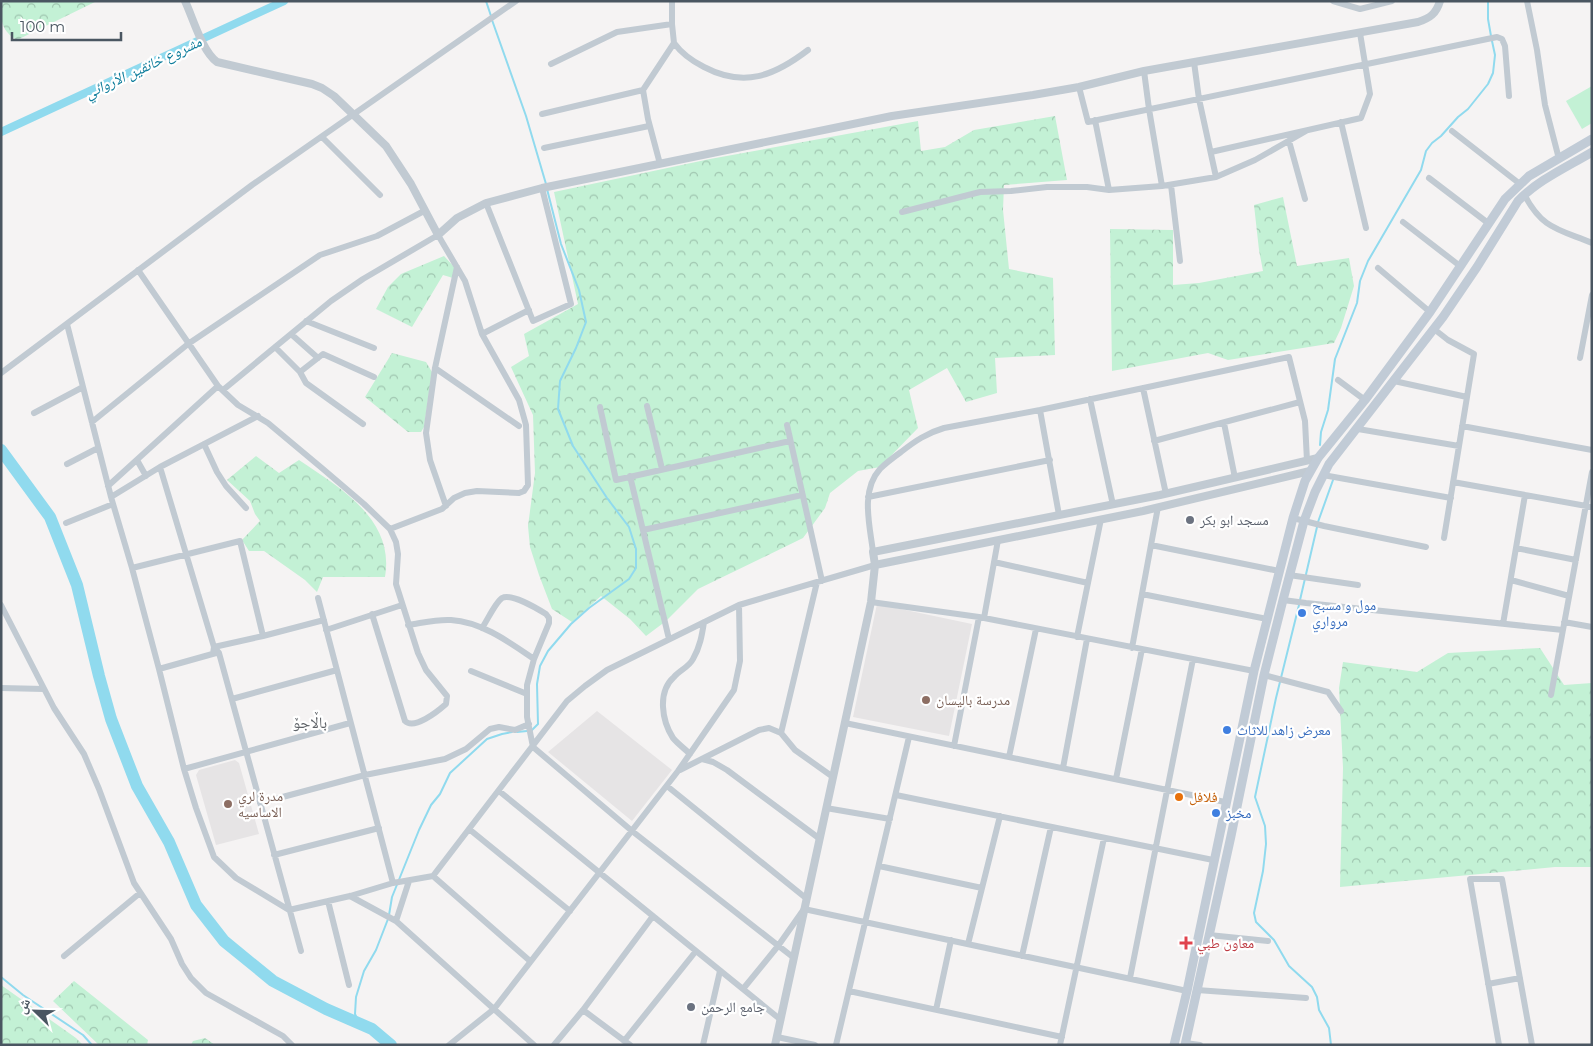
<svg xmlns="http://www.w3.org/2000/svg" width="1593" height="1046" viewBox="0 0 1593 1046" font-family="Montserrat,'Noto Naskh Arabic',sans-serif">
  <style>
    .education { fill: #e6e4e5 }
    .grass { fill: #c3f1d5 }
    .forest { fill: url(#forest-crowns) }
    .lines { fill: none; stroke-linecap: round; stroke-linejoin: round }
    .stream { stroke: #90daee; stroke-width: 2 }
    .canal { stroke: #90daee; stroke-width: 8 }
    .river { stroke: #90daee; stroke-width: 12 }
    .minor { stroke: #c1cad2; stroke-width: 6 }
    .tertiary { stroke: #c1cad2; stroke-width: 8 }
    .secondary { stroke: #c1cbd6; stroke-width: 9 }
    .worship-dot { fill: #6b7280; stroke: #fff; stroke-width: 2 }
    .shop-dot { fill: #3f7fe0; stroke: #fff; stroke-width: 2 }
    .education-dot { fill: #8d6e63; stroke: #fff; stroke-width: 2 }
    .food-dot { fill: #e8710a; stroke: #fff; stroke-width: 2 }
    .health-dot { fill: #e0444e; stroke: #fff; stroke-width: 2 }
    .labels { text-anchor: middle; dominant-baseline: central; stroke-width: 4.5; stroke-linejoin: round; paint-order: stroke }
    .worship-label { font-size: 14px; fill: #5b616d; stroke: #fff; text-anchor: start }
    .shop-label { font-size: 14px; fill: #366cbe; stroke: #fff; text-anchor: start }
    .education-label { font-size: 14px; fill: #785e54; stroke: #fff; text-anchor: start }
    .food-label { font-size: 14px; fill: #c56008; stroke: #fff; text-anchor: start }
    .health-label { font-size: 14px; fill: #be3a42; stroke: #fff; text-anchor: start }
    .water-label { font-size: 15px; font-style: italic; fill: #0c7c9b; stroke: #fff }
    .quarter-label { font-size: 16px; fill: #5f6368; stroke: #fff }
  </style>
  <defs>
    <pattern id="forest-crowns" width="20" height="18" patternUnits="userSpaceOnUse" patternTransform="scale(1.25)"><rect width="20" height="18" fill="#c3f1d5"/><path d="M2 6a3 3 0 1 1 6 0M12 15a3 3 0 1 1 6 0" fill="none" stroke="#a0c6b0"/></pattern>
  </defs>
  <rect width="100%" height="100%" fill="#f5f3f3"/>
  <path class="education" d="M 877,604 L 972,624 L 949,736 L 853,717 Z
    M 597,711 L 672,770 L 632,821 L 548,752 Z
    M 235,760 L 239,763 L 259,834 L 216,845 L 196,775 L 199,770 Z"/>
  <path class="grass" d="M 1592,86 L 1592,123 L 1582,129 L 1566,101 Z"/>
  <path class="forest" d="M 1,1 L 97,1 L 17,40 C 0,30 1,19 1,1 Z
    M 1055,116 L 1067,180 L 1004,185 L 1003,210 L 1009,269 L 1053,278 L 1055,355 L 995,358 L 997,393 L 966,402 L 947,368 L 909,390 L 918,428 L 880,467 L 858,471 L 830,493 L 825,508 L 803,538 L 698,589 L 666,621 L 646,636 L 630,619 L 601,596 L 572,622 L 552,609 L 539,575 L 530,547 L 528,526 L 535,473 L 533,415 L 511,367 L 529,356 L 524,334 L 578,304 L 554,192 L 710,159 L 918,121 L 921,151 L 945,147 L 974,130 Z
    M 1283,197 L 1297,266 L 1349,258 L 1354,286 L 1341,328 L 1334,343 L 1228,360 L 1208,353 L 1112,371 L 1110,229 L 1173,230 L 1173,285 L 1199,283 L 1263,271 L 1259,250 L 1254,205 Z
    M 444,256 L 456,269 L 453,278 L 443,275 L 412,327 L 376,309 L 388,287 L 401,274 Z
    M 392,353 L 426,362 L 432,372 L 424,427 L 421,432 L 408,432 L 365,397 Z
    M 256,456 L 279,473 L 299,460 C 340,488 395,519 385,577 L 323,577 L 317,592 L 305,580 L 264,551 L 249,551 L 242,540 L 260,521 L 255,514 L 250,501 L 227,480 Z
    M 1540,648 L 1564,685 L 1592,683 L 1592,867 L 1555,867 L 1340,887 L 1343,768 L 1339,688 L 1343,662 L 1417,672 L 1448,653 Z
    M 74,981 L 148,1040 L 147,1045 L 99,1045 L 53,1001 Z
    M 1,985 L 76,1038 L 83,1045 L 1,1045 Z
    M 205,1038 L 215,1045 L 191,1045 L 193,1041 Z"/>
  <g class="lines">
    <path class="stream" d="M 486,1 L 491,16
      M 1488,1 L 1488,19 L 1491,36
      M 492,20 L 526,116 L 546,184
      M 1320,445 L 1321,432 L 1328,410 L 1335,359 L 1357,303 L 1360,281 L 1368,261 L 1421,170 L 1426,151 L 1432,143 L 1441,136 L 1458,117 L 1468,109 L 1488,84 L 1493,73 L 1495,55 L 1492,41
      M 1318,522 L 1333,480
      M 1300,600 L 1317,527
      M 1299,605 L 1276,698 L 1255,797 L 1265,826 L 1266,844 L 1263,871 L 1254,913 L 1256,922 L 1274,940 L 1289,966 L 1312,987 L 1317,997 L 1319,1010 L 1329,1028 L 1331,1045
      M 532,730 L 538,724 L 537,684 L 540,666 L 548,651 L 571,624 L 589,608 L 629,579 L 636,568 L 636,549 L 629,527 L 607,498 L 573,446 L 558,409 L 560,381 L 576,348 L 586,322 L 579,290 L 561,244 L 547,189
      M 517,732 L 527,731
      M 389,915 L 392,897 L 419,830 L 431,805 L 440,794 L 450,773 L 487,739 L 502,734 L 512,732
      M 1,977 L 23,995 L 83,1035 L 92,1045
      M 359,1023 L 355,1014 L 356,997 L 364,971 L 376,950 L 388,919"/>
    <path class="canal" d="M 1,132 L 284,1"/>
    <path class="river" d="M 1,450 L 50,517 L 77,585 L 99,676 L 111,719 L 137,786 L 169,842 L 196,905 L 224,941 L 273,981 L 326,1009 L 372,1029 L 391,1045"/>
    <path class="minor" d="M 1333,1 L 1360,9 L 1392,1
      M 1527,1 L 1537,50 L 1545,105 L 1559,159
      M 674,43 C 682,54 692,61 704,67 C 744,88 774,76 808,50
      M 1194,62 L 1199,99 L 1216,177
      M 551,64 L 617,32 L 672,24
      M 1144,71 L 1149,109 L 1162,186
      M 1079,87 L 1088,122 L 1497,37 L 1502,39 L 1505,46 L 1509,96
      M 542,114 L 643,90
      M 1095,120 L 1109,190
      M 1341,122 L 1366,228
      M 1452,131 L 1520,184
      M 322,137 L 380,195
      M 1289,141 L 1305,199
      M 544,148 L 649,126
      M 1211,152 L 1361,118 L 1370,94 L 1360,33
      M 660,164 L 648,119 L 643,90 L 674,43 L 672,24 L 672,1
      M 1429,178 L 1488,223
      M 1171,185 L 1180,261
      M 1524,194 C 1542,229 1558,229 1592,243
      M 486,203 L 533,321 L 571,304 L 542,188
      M 902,212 L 980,192 L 1011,191 L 1047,187 L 1087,187 L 1109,190 L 1162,186 L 1216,177 L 1255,160 L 1306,131
      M 1403,222 L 1460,266
      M 1378,268 L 1430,312
      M 138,270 L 218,386 L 238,405 L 268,423 L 323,469 L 364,504 L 390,529 L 396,542 L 398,554 L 396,584 L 418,653 L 426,670 L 447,696 L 446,704 C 437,712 414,730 405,721 L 372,614
      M 306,321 L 374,348
      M 67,324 L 111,497 L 132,568 L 159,669 L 184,769 L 196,808 L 214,857 L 236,878 L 289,910 L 350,896 L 393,883 L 433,876 L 567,701 L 585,686 L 607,670 L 739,605 L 875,565
      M 1434,329 L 1448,340 L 1474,354 L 1444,538
      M 291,334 L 318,358
      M 482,334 L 529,310
      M 275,347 L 300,372 L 306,383 L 363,424
      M 1580,358 L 1592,295
      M 435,368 L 519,426
      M 300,372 L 323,354 L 374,377
      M 1,373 L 252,185 L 516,1
      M 1338,380 L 1365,400
      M 1394,381 L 1467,397
      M 1143,388 L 1166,494
      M 223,390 L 331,301 L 363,279 L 438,235 L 465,281 L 482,334 L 519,400 L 526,425 L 528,485 L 524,491 L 519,493 L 477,491 L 465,493 L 454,498 L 442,509 L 390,529
      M 1090,399 L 1113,505
      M 647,406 L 662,469
      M 600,407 L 616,480 L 790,441
      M 1040,410 L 1059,515
      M 34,413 L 83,387
      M 92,422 L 188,344 L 320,255 L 377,236 L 424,211
      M 1224,423 L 1235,478
      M 787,425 L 822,581
      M 1462,426 L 1592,450
      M 1358,429 L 1459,446
      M 1154,441 L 1300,402
      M 204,444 L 217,472 L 226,486 L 246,508
      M 137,460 L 146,476
      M 67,464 L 98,448
      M 160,467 L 214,647 L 219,653 L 301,951
      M 1323,475 L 1451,498
      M 630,476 L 669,639
      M 1453,482 L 1592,507
      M 108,486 L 218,386
      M 111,497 L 160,467 L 258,416
      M 868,497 L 1050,460
      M 446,506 L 430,460 L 426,433 L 435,368 L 457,267
      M 1293,518 L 1324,526 L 1426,547
      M 66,523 L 113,504
      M 643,530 L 802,495
      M 1151,545 L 1279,571
      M 1516,548 L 1576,560
      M 873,552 C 870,526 860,491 880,469 C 886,463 894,457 901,452 C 915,441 927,433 944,428 L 1040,410 L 1289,357 L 1305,421 L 1307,461
      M 994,562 L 1088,583
      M 132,568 L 240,541 L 263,636
      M 1289,575 L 1358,585
      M 1511,580 L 1569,596
      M 1142,594 L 1267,619
      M 318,598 L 393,883
      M 1283,600 L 1306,603 L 1563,630
      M 871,602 L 979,617 L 1254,671
      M 1,605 L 54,708 L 84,754 L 99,789 L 134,883 L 171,939 L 182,964 L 191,978 L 206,993 L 283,1036 L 292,1045
      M 984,618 L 998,540
      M 1564,622 L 1592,627
      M 1503,624 L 1525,495
      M 408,625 C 422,623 437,619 451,620 C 482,622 509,642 534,659
      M 482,628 C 487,621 495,603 502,598 C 511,593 538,609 546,614 L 549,618 L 549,623 L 534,659 L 527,685 L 527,717 L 533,747 L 632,831 L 794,958
      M 326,630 L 402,605
      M 1077,637 L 1101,519
      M 1132,648 L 1158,507
      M 213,654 L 214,647 L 263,636 L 324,620
      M 159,669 L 216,653
      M 471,671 L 527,694
      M 1264,675 L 1328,692 L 1341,711
      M 1,688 L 44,689
      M 1551,695 L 1592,472
      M 232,699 L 337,670
      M 845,723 L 1225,802
      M 781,733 L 817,582
      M 954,746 L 979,617
      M 690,754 C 685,749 678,744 673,738 C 662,721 657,692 674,677 C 680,670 689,667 693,659 C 700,647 702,635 704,622
      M 1009,757 L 1036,629
      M 702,759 L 713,762 L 727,770 L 820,839
      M 1063,768 L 1087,639
      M 184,769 L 350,723
      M 680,770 L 759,730 L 769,728 L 781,733 L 795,750 L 833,777
      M 1116,779 L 1142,649
      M 667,786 L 807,899
      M 499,791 L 781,1020
      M 896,795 L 1213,860
      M 260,803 L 365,775 L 445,759 L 466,749 L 490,729 L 499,727 L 515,730 L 529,724
      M 826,808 L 890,819
      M 469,829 L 570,911
      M 274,855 L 379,828
      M 879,866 L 982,888
      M 433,876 L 530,961
      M 350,896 L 396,921 L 534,1045
      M 328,901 L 349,985
      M 396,921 L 409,881
      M 1209,935 L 1268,941
      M 968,944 L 1000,816
      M 64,956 L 140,893
      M 1022,956 L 1051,827
      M 1130,978 L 1193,659
      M 1488,984 L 1520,978
      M 743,989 L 778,946 L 804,909 L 1187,991
      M 1197,990 L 1306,998
      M 849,991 L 1062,1037
      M 583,1010 L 630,1045
      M 936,1010 L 951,940
      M 777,1037 L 815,1045
      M 624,1041 L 696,951
      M 1185,1043 L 1200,1045
      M 449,1045 L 494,1009 L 678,771 L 734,690 L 740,661 L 739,605
      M 554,1045 L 583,1010 L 653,916
      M 703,1045 L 720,971
      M 836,1045 L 909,737
      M 1060,1045 L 1104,838
      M 1499,1045 L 1470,879 L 1502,879 L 1532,1045"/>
    <path class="tertiary" d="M 185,1 C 193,18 202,51 217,62 L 312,84 L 322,88 L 334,96 L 386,146 L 411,184 L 438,235 L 457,218 L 486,203 L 542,188 L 892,116 L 1033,95 L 1079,87 L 1144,71 L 1418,22 C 1430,18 1436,14 1440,1
      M 875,565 L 1143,511 L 1310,471
      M 775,1045 L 871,602 L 875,565 L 873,552 L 1160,495 L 1318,458"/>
    <path class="secondary" d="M 1174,1045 L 1187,991 L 1254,671 L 1293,518 L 1305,481 L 1318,458 L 1365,400 L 1430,312 L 1505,199 L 1529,176 L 1592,139
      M 1185,1045 L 1231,836 L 1264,675 L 1283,600 L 1304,521 L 1315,492 L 1329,464 L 1443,317 L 1477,267 L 1518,201 C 1538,180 1567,167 1592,152"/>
  </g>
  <g class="worship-dot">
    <circle cx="1190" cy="520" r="5"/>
    <circle cx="691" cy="1007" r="5"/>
  </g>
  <g class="shop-dot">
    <circle cx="1302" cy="613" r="5"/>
    <circle cx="1227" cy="730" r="5"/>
    <circle cx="1216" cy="813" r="5"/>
  </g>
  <g class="education-dot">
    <circle cx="926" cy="700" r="5"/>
    <circle cx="228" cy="804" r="5"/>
  </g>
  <circle class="food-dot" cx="1179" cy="797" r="5"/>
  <path class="health-dot" d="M1183.5 935.5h5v5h5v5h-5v5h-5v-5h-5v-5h5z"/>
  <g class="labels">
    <g class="worship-label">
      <text x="1200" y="520">مسجد ابو بكر</text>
      <text x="701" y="1007">جامع الرحمن</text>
    </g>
    <g class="shop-label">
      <text x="1312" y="605">مول و مسبح<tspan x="1312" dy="16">مرواري</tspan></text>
      <text x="1237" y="730">معرض زاهد للاثاث</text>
      <text x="1226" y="813">مخبز</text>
    </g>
    <g class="education-label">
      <text x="936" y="700">مدرسة بالیسان</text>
      <text x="238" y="796">مدرة لري<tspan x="238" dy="16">الاساسیه</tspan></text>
    </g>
    <g class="food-label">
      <text x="1189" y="797">فلافل</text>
    </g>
    <g class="health-label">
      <text x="1197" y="943">معاون طبي</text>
    </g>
    <g class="water-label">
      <text transform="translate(143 67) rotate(-25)">مشروع خانقين الأروائي</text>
    </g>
    <g class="quarter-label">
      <text x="310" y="722">باڵاجۆ</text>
    </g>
  </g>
  <rect width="1593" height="1046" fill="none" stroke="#4a5661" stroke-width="5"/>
  <g transform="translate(35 1011) rotate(293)" stroke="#ffffff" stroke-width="4" paint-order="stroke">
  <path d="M0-4L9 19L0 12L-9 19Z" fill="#4a5661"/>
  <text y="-8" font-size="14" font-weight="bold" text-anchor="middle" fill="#4a5661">ش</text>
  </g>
  <path d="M12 32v8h109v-8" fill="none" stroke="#4a5661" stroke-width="2.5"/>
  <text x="20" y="32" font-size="15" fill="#4a5661" stroke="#ffffff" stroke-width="4" paint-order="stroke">100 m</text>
</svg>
